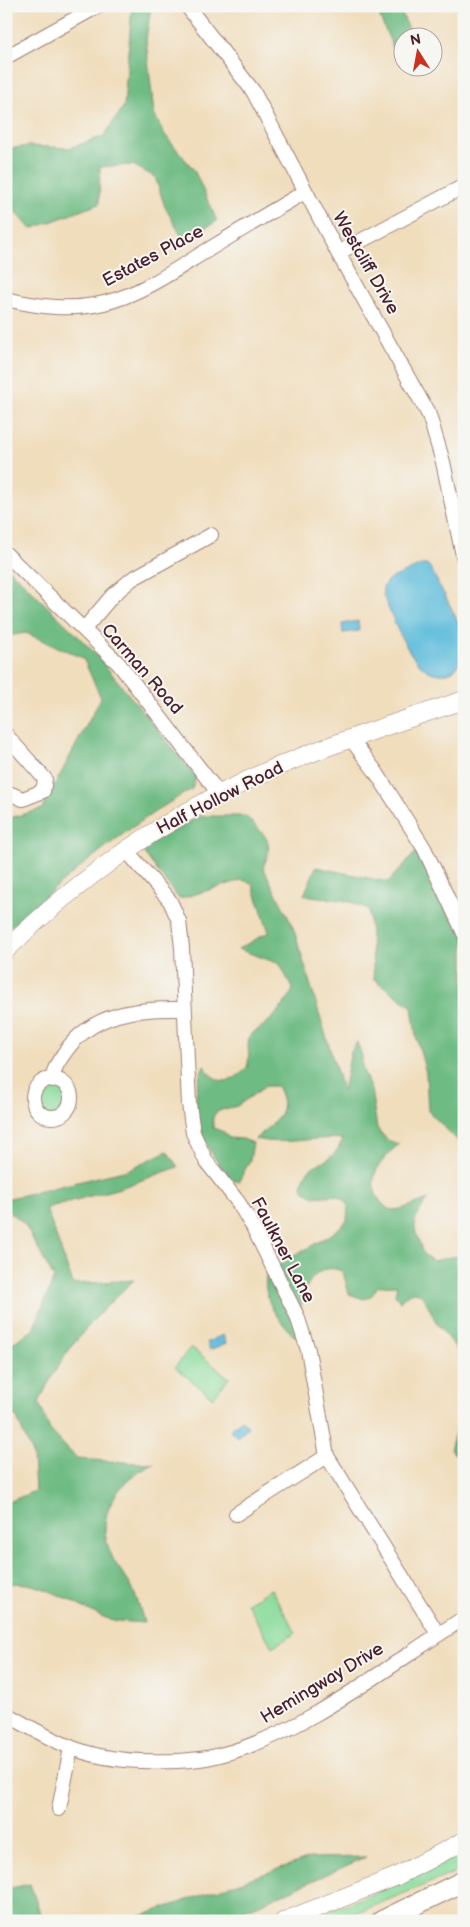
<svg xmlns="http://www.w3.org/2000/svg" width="470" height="1927" viewBox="0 0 470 1927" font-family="'Balsamiq Sans',sans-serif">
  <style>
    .green { fill: #89db9b; stroke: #6a7d63 }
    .forest { fill: #6ebb83; stroke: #5c6d57 }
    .water { fill: #5dbcdb; stroke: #546e83 }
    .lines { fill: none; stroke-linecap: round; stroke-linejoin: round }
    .minor-casing { stroke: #9d7e74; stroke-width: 16 }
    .major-casing { stroke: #9d7e74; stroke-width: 19 }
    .highway-casing { stroke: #9d7e74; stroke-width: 22 }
    .minor { stroke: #fff; stroke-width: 14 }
    .major { stroke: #fff; stroke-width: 18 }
    .highway { stroke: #fff; stroke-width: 20 }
    .labels { text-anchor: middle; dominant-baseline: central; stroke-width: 4; stroke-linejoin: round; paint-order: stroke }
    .street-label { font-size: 18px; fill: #4a1f2b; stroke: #f6f6f2 }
  </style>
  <rect width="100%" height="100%" fill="#f6f6f2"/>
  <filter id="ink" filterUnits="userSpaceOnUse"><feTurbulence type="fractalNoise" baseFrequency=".02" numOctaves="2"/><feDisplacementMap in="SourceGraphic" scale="10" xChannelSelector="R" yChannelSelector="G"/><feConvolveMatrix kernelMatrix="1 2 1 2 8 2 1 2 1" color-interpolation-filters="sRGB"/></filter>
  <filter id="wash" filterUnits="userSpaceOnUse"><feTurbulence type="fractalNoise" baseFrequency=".0096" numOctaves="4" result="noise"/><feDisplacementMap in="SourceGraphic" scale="20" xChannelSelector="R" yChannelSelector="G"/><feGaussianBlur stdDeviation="1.12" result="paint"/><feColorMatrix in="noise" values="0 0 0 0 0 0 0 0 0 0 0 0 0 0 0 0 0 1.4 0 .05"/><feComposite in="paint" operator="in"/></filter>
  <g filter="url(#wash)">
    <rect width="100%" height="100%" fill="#f0ddbc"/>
    <path class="green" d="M34 1099a17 17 0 1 1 34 0a17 17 0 1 1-34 0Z
      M 191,1347 L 229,1378 L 213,1398 L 175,1367 Z
      M 271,1589 L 296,1633 L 272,1647 L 247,1603 Z
      M 464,1852 L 464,1869 L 336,1921 L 304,1921 L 405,1881 Z"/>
    <path class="forest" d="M 132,6 L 151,6 L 146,40 L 154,114 L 165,135 L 194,170 L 217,221 L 184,241 L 165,207 L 155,177 L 133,165 L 100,167 L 99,204 L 31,229 L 6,202 L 6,149 L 29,146 L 70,148 L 104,136 L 124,106 Z
      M 375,6 L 398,6 L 413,37 L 402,38 L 402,54 L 394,50 Z
      M 6,566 L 94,652 L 196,777 L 192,789 C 124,828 64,879 6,931 L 6,819 L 42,809 L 101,698 L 83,658 L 26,633 L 6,636 Z
      M 200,816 L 246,816 C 265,837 276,839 263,867 L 293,927 L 343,1092 L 351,1051 L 357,1042 L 362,1056 L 362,1068 L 371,1090 L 377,1128 L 387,1140 L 399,1144 C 381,1160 363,1179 381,1202 C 384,1206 389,1210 394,1210 C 405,1209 418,1203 428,1199 C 417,1214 411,1222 418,1239 C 425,1255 417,1250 433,1261 L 464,1254 L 464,1370 C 460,1349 451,1342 439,1326 C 428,1313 423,1274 400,1302 L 395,1294 L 397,1285 L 378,1286 L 372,1295 L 364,1299 L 349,1294 L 343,1272 C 319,1258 299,1290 301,1312 C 302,1320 308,1328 311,1334 L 294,1336 C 277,1318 263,1302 266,1276 C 290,1254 323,1244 347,1221 L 348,1204 C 334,1184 318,1208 302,1188 C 305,1161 321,1168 335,1153 C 338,1149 341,1143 343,1139 C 314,1136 285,1146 255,1139 C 274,1122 292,1113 277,1086 L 266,1086 L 237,1106 L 217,1111 L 213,1117 L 213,1128 L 224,1132 L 229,1138 L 243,1139 L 253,1143 L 250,1160 L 239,1181 L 234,1181 C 203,1151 185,1107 204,1065 C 212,1079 223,1087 239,1075 C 243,1072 248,1068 248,1063 C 250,1053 246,1045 250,1035 C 270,1022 281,1011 293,990 L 280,964 L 238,949 L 269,932 L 252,883 L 242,880 L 179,899 L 141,849 Z
      M 416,852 L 464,935 L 464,1147 L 428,1111 L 426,1073 L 416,1036 L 412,1007 L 374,979 L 369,910 L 348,901 L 304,895 L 316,867 L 388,882 Z
      M 167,1151 L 178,1167 L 120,1188 L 46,1208 L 73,1284 L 134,1280 C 94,1317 60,1353 39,1403 L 50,1430 L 77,1459 L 154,1464 C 118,1480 93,1515 111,1554 C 116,1567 127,1577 133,1590 C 138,1600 141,1612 144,1623 C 133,1622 119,1622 109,1619 C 76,1608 43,1578 6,1584 L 6,1503 L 35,1491 L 33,1456 L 16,1416 L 6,1413 L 6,1347 L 33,1330 L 54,1278 L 24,1223 L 6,1210 L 6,1199 L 128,1170 Z
      M 464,1401 L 464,1461 L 450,1450 Z
      M 366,1857 L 221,1921 L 126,1921 L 310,1858 Z
      M 30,1884 L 43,1921 L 6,1921 L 6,1889 Z"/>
    <path class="water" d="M 421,565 L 428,565 L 431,569 C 440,588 453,608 460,628 C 463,638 463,656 457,666 C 454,672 448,673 441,674 C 411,675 393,617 383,595 L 383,587 L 388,580 Z
      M 358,621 L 359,631 L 343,633 L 342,624 Z
      M 223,1335 L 226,1343 L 210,1350 L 207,1342 Z
      M 242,1420 L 248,1427 L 237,1437 L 230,1430 Z"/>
  </g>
  <g filter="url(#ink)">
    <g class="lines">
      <defs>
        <path id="minor" d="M 187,6 L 253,91 L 338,253 L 429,415 L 443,462 L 464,560
          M 6,57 L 98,6
          M 338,253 L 464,186
          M 6,299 C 39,307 71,311 104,303 C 141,294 175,270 206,251 C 239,231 272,211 305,192
          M 6,554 L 119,664 L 220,795
          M 84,629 L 113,595 L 132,579 L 211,535
          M 6,735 L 45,779 L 43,791 L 23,799 L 6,792
          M 351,739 L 376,772 L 424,848 L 464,933
          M 126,850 L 170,901 L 179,921 L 182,948 L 189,1104 L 193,1133 L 206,1161 L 238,1202 L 252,1225 L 297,1316 L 308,1350 L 327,1456 L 438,1634
          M33 1098a19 19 0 1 1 38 0a19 19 0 1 1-38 0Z
          M 53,1080 C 53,1068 59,1061 65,1052 C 93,1012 138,1008 183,1009
          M 236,1514 L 327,1456
          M 6,1714 C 27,1726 48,1738 70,1747 C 92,1756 118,1760 141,1761 C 167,1762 194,1762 220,1755 C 302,1735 392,1663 464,1618
          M 59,1809 L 71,1748"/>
        <path id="major" d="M 6,950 C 89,868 187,803 296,759 C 351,737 408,719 464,700
          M 284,1921 L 395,1877 L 464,1841"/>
        <path id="highway" d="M 382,1921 L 464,1881"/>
      </defs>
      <use href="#minor" class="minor-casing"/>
      <use href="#major" class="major-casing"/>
      <use href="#highway" class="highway-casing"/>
      <use href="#minor" class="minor"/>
      <use href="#major" class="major"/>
      <use href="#highway" class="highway"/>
    </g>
  </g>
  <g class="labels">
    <g class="street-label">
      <text transform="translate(153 256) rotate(-28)">Estates Place</text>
      <text transform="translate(366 263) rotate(60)">Westcliff Drive</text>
      <text transform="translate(142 669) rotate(49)">Carman Road</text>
      <text transform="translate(220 798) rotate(-27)">Half Hollow Road</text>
      <text transform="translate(283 1250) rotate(62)">Faulkner Lane</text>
      <text transform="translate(322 1683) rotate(-31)">Hemingway Drive</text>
    </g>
  </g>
  <rect width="470" height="1927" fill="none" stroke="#f6f6f2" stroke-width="25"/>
  <g transform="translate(418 52) rotate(349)"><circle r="24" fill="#f6f6f2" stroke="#b1a0a2"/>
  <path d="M0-4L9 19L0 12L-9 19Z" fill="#c8321e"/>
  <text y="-8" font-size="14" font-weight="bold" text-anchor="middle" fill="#4a1f2b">N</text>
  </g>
</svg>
